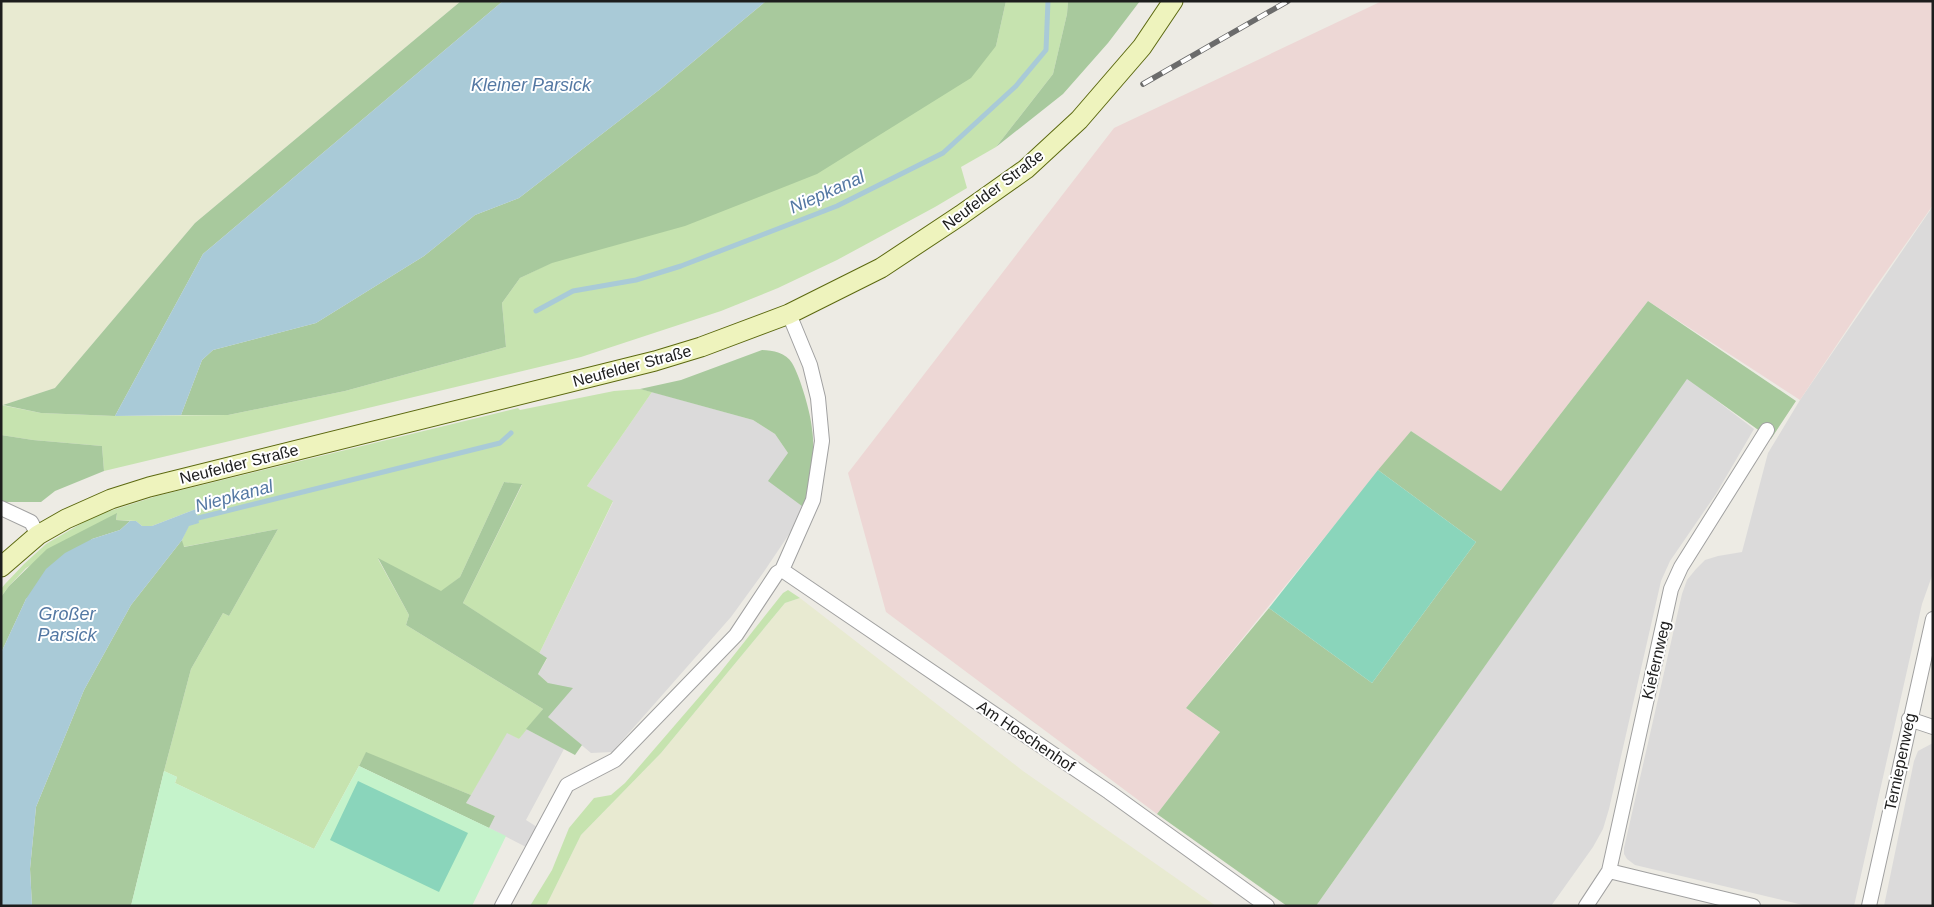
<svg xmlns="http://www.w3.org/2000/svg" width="1934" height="907" viewBox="0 0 1934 907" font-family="Helvetica,sans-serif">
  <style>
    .residential { fill: #dbdada }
    .commercial { fill: #edd7d5 }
    .farmland { fill: #e8ead1 }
    .grass { fill: #c6e3af }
    .forest { fill: #a8c99d }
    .park { fill: #c5f3cb }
    .pitch { fill: #8ad5bb }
    .water { fill: #a9cad7 }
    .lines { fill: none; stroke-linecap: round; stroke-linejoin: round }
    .stream { stroke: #a9cad7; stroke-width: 5 }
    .street-casing { stroke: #a1a1a1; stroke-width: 16 }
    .secondary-casing { stroke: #5c6910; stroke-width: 21 }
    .street { stroke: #fff; stroke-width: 14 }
    .secondary { stroke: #eef3bd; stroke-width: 19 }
    .rail-casing { stroke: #6b6b6b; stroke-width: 5.5 }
    .rail { stroke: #fff; stroke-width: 4; stroke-dasharray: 11; stroke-linecap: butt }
    .labels { text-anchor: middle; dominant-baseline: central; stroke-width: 4; stroke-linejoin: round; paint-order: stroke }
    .street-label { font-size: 16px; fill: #1d1d1d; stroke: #fff }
    .water-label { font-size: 18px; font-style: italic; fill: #5478a3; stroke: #fff }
  </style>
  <rect width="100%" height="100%" fill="#edebe4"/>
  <path class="residential" d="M 1933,206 L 1933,573 L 1922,604 L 1854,906 L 1807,906 L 1635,865 L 1627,859 L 1624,854 L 1624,848 L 1682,594 L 1687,580 L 1696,569 L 1705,560 L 1718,556 L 1742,552 L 1768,453 L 1800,400 Z
    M 1687,378 L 1754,429 L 1716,494 L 1670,561 L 1661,581 L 1609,809 L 1603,829 L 1593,847 L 1551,906 L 1316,906 Z
    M 652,392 L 753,420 L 775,434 L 788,453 L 806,509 L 763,573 L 731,617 L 612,752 L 591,753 L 548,717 L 548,683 L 538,674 L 547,659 L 539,654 L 613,502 L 587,486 Z
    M 526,729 L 564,749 L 526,820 L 537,827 L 526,847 L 489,828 L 495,816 L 466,803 L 507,732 L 519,739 Z
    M 1933,743 L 1933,906 L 1884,906 L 1914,761 L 1918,751 Z"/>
  <path class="commercial" d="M 1382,1 L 1933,1 L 1933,205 L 1872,292 L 1800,400 L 1648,301 L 1501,491 L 1411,431 L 1186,708 L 1220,732 L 1157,814 L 886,612 L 848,473 L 1114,128 Z"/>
  <path class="farmland" d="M 1,1 L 461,1 L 195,223 L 55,388 L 3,405 L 1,405 Z
    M 800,598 L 1023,771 L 1216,906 L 546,906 L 581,835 L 661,753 L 785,603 Z"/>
  <path class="grass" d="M 1006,1 L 1068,1 L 1067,14 L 1053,74 L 996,147 L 961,167 L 967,188 L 935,207 L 837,260 L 778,288 L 721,311 L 581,357 L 104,471 L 102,446 L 33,440 L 1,435 L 1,405 L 41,413 L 115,416 L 228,415 L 345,391 L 506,347 L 502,303 L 520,278 L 996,46 Z
    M 640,389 L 652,392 L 587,486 L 613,501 L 539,654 L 463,603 L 522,485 L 504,482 L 460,577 L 441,592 L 378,559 L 409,615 L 406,625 L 543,709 L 519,739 L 507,733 L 471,795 L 366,753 L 314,849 L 175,783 L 177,777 L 164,771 L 191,669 L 223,613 L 229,616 L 278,529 L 183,547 L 182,540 L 196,509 L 152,526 L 142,526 L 136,521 L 116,520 L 117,514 L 26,568 L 9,586 L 1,597 L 1,589 L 5,584 L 24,564 L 46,544 L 94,516 L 157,496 L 518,408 L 520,410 L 614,391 Z
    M 788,590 L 800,598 L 785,603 L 661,753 L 581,835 L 546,906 L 530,906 L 552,870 L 569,828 L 594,798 L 611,795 L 625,783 L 719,674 L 783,593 Z"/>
  <path class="forest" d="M 461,1 L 503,1 L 203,254 L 115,416 L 41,413 L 3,405 L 55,388 L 195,223 Z
    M 766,1 L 1006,1 L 996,46 L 971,78 L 817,174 L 685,226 L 552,263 L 520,278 L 502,303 L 506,347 L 345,391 L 228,415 L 181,415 L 202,360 L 213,350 L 316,323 L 424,256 L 475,215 L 519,198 L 659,90 Z
    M 1068,1 L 1140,1 L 1108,43 L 1063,94 L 996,147 L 1053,74 L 1067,14 Z
    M 1648,301 L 1796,401 L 1771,439 L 1687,379 L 1316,906 L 1287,906 L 1157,814 L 1220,732 L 1186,708 L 1269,608 L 1372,683 L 1476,542 L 1378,470 L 1411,431 L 1501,491 Z
    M 762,350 C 773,350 786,353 792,363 C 800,376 811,414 812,429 C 816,455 810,483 806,509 L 768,481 L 788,453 L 775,434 L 753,420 L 640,389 L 681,380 Z
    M 1,435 L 33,440 L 102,446 L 104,471 L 55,491 L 41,502 L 1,502 Z
    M 504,482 L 522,484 L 463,603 L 547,658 L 538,674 L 548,683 L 573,688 L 548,717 L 582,745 L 575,755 L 526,729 L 543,709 L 406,625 L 409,615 L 378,558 L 441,591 L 460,577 Z
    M 117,513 L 116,520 L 130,521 L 120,530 L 92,539 L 26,599 L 1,653 L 1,597 L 9,586 L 47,549 Z
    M 278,529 L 229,616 L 223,613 L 191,669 L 164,771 L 131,906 L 32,906 L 30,869 L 36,807 L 84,690 L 131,605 L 182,540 L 184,547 Z
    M 366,752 L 471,795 L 466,803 L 495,816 L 489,828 L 359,766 Z"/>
  <path class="park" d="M 359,766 L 506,836 L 472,906 L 131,906 L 164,771 L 177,777 L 175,783 L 314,849 Z"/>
  <path class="pitch" d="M 1378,470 L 1476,542 L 1372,683 L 1269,608 Z
    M 358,781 L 468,833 L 439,892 L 330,840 Z"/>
  <path class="water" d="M 503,1 L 766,1 L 659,90 L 519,198 L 475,215 L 424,256 L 316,323 L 213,350 L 202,360 L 181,415 L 115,416 L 203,254 Z
    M 196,509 L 199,523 L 189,526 L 182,540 L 131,605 L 84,690 L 36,807 L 30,869 L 32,906 L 1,906 L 1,653 L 26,599 L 46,569 L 65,553 L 92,539 L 120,530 L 130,521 L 136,521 L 142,526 L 152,526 Z"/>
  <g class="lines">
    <path class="stream" d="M 536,311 L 573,291 L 636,280 L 681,266 L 837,206 L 943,153 L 1016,86 L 1046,50 L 1048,1
      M 193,521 L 198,518 L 500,443 L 511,433"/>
    <defs>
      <path id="street" d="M 1,508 L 31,522 L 38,535
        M 782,570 L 1109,792 L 1267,906
        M 1909,719 L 1933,727
        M 1609,871 L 1753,906
        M 502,906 L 567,785 L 615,760 L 736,635 L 777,573 L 782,570 L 813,500 L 822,441 L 818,398 L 810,365 L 789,314
        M 1586,906 L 1609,871 L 1671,589 L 1681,567 L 1767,430
        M 1869,906 L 1933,619"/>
      <path id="secondary" d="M 1,567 L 38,535 L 66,519 L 111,499 L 149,487 L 655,361 L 701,347 L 789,314 L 881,268 L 961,215 L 1026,169 L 1079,120 L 1142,47 L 1173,1"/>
    </defs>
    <use href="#street" class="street-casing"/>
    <use href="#secondary" class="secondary-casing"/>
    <use href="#street" class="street"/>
    <use href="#secondary" class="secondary"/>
    <defs>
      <path id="rail" d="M 1143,84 L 1288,1"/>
    </defs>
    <use href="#rail" class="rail-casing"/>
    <use href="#rail" class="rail"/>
  </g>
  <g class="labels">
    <g class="street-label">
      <text transform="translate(993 190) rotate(-37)">Neufelder Straße</text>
      <text transform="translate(632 366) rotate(-15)">Neufelder Straße</text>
      <text transform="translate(239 464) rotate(-14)">Neufelder Straße</text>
      <text transform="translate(1656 660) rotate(-77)">Kiefernweg</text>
      <text transform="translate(1026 736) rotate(34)">Am Hoschenhof</text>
      <text transform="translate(1900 762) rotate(-78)">Terniepenweg</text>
    </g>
    <g class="water-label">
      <text x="531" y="85">Kleiner Parsick</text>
      <text transform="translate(827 192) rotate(-24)">Niepkanal</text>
      <text transform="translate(234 496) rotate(-15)">Niepkanal</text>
      <text x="67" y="614">Großer<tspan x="67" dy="21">Parsick</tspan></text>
    </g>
  </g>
  <rect width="1934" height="907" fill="none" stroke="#1d1d1d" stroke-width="5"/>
</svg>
